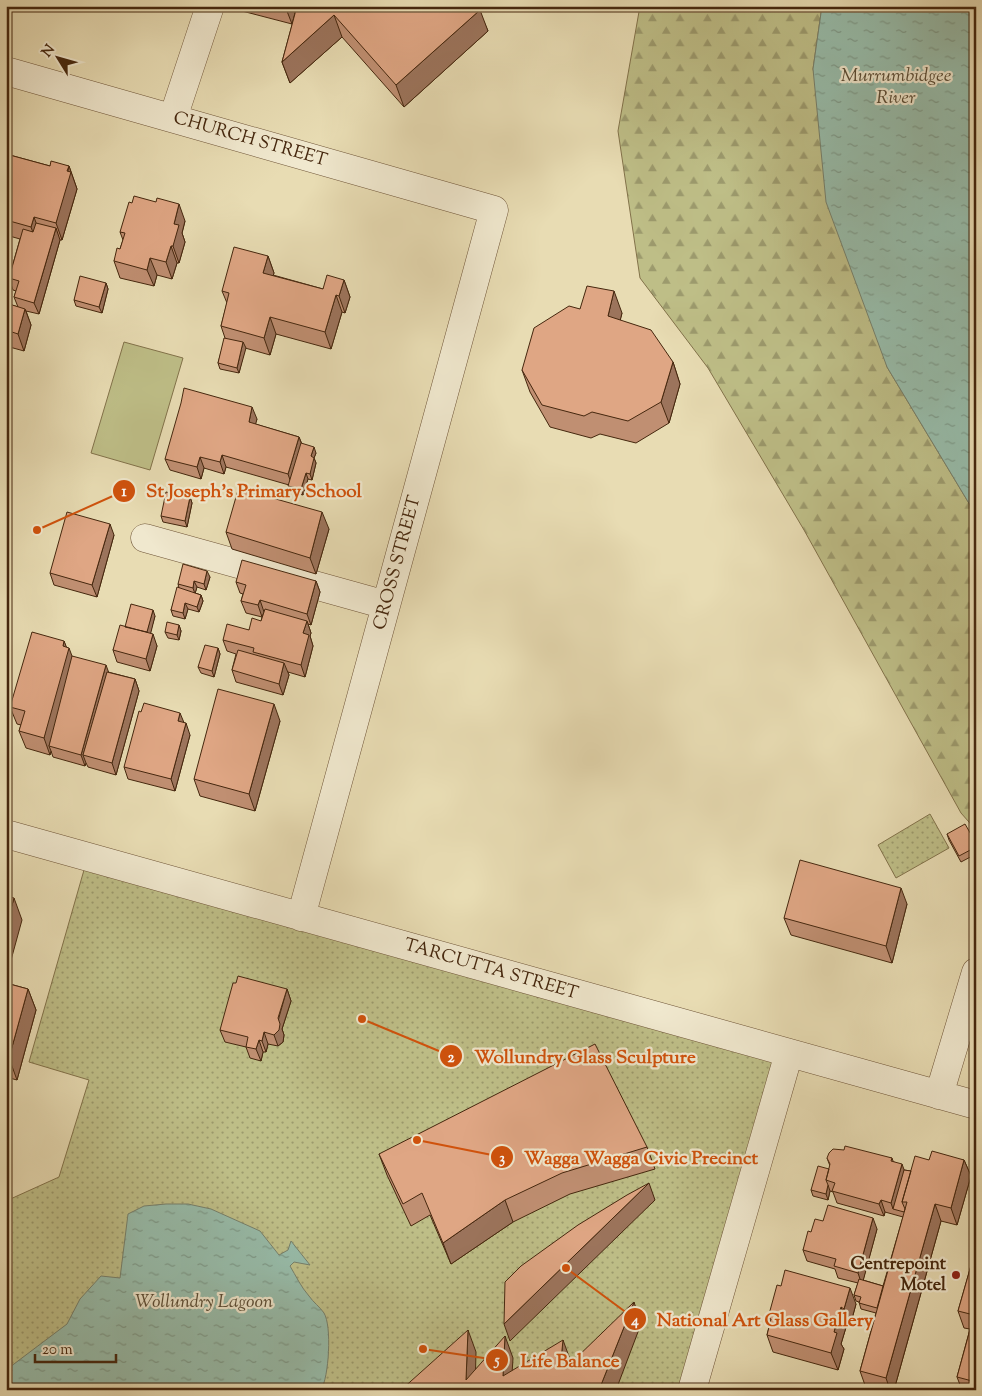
<svg xmlns="http://www.w3.org/2000/svg" width="982" height="1396" viewBox="0 0 982 1396" font-family="'Sorts Mill Goudy',serif">
  <style>
    .grass { fill: url(#grass-dots); stroke: #82724a }
    .forest { fill: url(#forest-firs); stroke: #82724a }
    .pitch { fill: #bebe87; stroke: #82724a }
    .water { fill: url(#water-ripples); stroke: #76806c }
    .lines { fill: none; stroke-linecap: round; stroke-linejoin: round }
    .minor-casing { stroke: #6e5437; stroke-width: 29 }
    .minor { stroke: #f0e8ce; stroke-width: 28 }
    .wall { fill: #c08f72; stroke: #45270e }
    .shaded-wall { fill: #9c745c; stroke: #45270e }
    .building { fill: #dfa684; stroke: #45270e }
    .poi-dot { fill: #8f2418; stroke: #f0e8ce; stroke-width: 2 }
    .labels { text-anchor: middle; dominant-baseline: central; stroke-width: 4.5; stroke-linejoin: round; paint-order: stroke }
    .street-label { font-size: 18px; fill: #45270e; stroke: #f0e8ce }
    .poi-label { font-size: 18px; font-weight: bold; fill: #45270e; stroke: #f0e8ce; text-anchor: end }
    .water-label { font-size: 19px; font-style: italic; fill: #5a4c35; stroke: #f0e8ce }
    .leader { fill: none; stroke: #d0520c; stroke-width: 2 }
    .callout-dot { fill: #d0520c; stroke: #f0e8ce; stroke-width: 2 }
    .mark-label { font-size: 15px; text-anchor: middle; font-weight: bold; fill: #fff }
    .callout-label { font-size: 19px; text-anchor: middle; font-weight: bold; fill: #d0520c; stroke: #f0e8ce; stroke-width: 4.5; stroke-linejoin: round; paint-order: stroke }
  </style>
  <defs>
    <pattern id="grass-dots" width="8" height="8" patternUnits="userSpaceOnUse" patternTransform="scale(1.25)"><rect width="8" height="8" fill="#bebe87"/><path d="M2 2h.1M6 6h.1" fill="none" stroke="#9c9a6d" stroke-width="1.8" stroke-linecap="round"/></pattern>
    <pattern id="forest-firs" width="22" height="20" patternUnits="userSpaceOnUse" patternTransform="scale(1.25)"><rect width="22" height="20" fill="#bebe87"/><path d="M5 1l3.5 6h-7zM16 11l3.5 6h-7z" fill="#9c9a6d"/></pattern>
    <pattern id="water-ripples" width="26" height="14" patternUnits="userSpaceOnUse" patternTransform="scale(1.25)"><rect width="26" height="14" fill="#97bcaa"/><path d="M2 4q2-2 4 0t4 0M15 11q2-2 4 0t4 0" fill="none" stroke="#7d9989"/></pattern>
  </defs>
  <rect width="100%" height="100%" fill="#e8dcb3"/>
  <filter id="stains"><feTurbulence type="fractalNoise" baseFrequency=".004" numOctaves="4"/><feColorMatrix values="0 0 0 0 .2 0 0 0 0 .09 0 0 0 0 .02 0 0 0 .5 -.17"/></filter>
  <radialGradient id="worn" r=".72"><stop offset=".6" stop-color="#630" stop-opacity="0"/><stop offset="1" stop-color="#630" stop-opacity=".3"/></radialGradient>
  <path class="grass" d="M 930,814 L 949,848 L 896,878 L 878,845 Z
    M 88,856 L 789,1053 L 692,1390 L 6,1390 L 6,1201 L 59,1177 L 89,1080 L 29,1062 Z"/>
  <path class="forest" d="M 640,6 L 822,6 L 813,69 L 887,367 L 976,515 L 976,830 L 961,813 L 804,530 L 708,368 L 640,278 L 618,131 Z"/>
  <path class="pitch" d="M 124,342 L 183,358 L 150,470 L 91,453 Z"/>
  <path class="water" d="M 822,6 L 976,6 L 976,515 L 887,367 L 826,202 L 813,69 Z
    M 166,1204 L 188,1204 L 211,1209 L 260,1231 L 279,1255 L 288,1250 L 291,1241 L 310,1265 L 294,1262 L 290,1266 C 296,1276 301,1287 309,1296 C 313,1302 320,1307 324,1313 C 332,1326 329,1377 321,1390 L 6,1390 L 6,1370 L 67,1324 L 80,1299 L 101,1276 L 120,1278 L 128,1214 L 144,1206 Z"/>
  <g class="lines">
    <defs>
      <path id="minor" d="M 6,71 L 494,210 L 301,917
        M 173,118 L 210,6
        M 145,538 L 386,605
        M 6,834 L 976,1105
        M 939,1095 L 976,972
        M 692,1390 L 789,1053"/>
    </defs>
    <use href="#minor" class="minor-casing"/>
    <use href="#minor" class="minor"/>
  </g>
  <path class="wall" d="M 124,6 L 142,6 L 140,11 Z
    M 241,6 L 477,6 L 488,31 L 404,107 L 342,37 L 290,83 L 282,62 L 295,14 L 292,24 L 242,11 Z
    M 6,154 L 50,166 L 69,166 L 77,189 L 62,240 L 60,240 L 39,314 L 26,311 L 31,325 L 24,351 L 6,346 L 6,303 L 18,307 L 14,297 L 16,291 L 13,290 L 9,278 L 20,239 L 6,235 Z
    M 185,221 L 182,233 L 185,242 L 179,263 L 177,263 L 172,279 L 157,275 L 154,286 L 120,278 L 114,261 L 120,249 L 123,240 L 120,232 Z
    M 268,256 L 274,273 L 273,275 L 323,289 L 344,280 L 350,297 L 345,313 L 342,312 L 331,349 L 276,334 L 270,355 L 245,348 L 239,373 L 220,369 L 218,363 L 225,338 L 221,326 L 227,303 L 222,291 Z
    M 106,283 L 108,289 L 102,313 L 76,306 L 74,300 Z
    M 580,309 L 622,313 L 620,320 L 673,362 L 680,384 L 669,423 L 636,443 L 600,434 L 591,438 L 550,427 L 530,392 L 522,370 Z
    M 257,419 L 255,424 L 299,437 L 302,444 L 316,453 L 314,458 L 316,463 L 312,480 L 308,479 L 303,495 L 291,492 L 289,485 L 226,467 L 224,474 L 204,468 L 201,479 L 170,470 L 165,459 Z
    M 190,497 L 192,503 L 187,527 L 163,522 L 161,516 Z
    M 329,529 L 316,574 L 232,549 L 226,532 Z
    M 114,535 L 97,597 L 54,585 L 50,573 Z
    M 210,577 L 206,590 L 197,587 L 195,593 L 201,595 L 203,601 L 199,612 L 188,609 L 185,619 L 173,616 L 171,610 L 179,588 L 178,584 Z
    M 316,581 L 320,592 L 311,625 L 308,624 L 311,633 L 310,636 L 313,646 L 305,677 L 288,672 L 289,675 L 283,695 L 236,682 L 232,670 L 236,654 L 227,651 L 223,640 L 249,630 L 261,621 L 262,617 L 246,613 L 241,601 L 243,594 L 240,593 L 236,582 Z
    M 155,616 L 150,633 L 157,646 L 150,671 L 117,662 L 113,650 L 125,627 Z
    M 179,625 L 181,631 L 179,640 L 168,638 L 165,632 Z
    M 64,641 L 66,647 L 72,657 L 108,672 L 135,679 L 139,691 L 116,775 L 88,767 L 86,763 L 85,766 L 53,757 L 51,751 L 50,755 L 26,748 L 19,731 L 21,725 L 17,724 L 10,707 Z
    M 218,648 L 220,654 L 214,677 L 201,673 L 198,667 Z
    M 280,721 L 255,811 L 200,796 L 194,779 Z
    M 190,735 L 175,791 L 128,779 L 124,767 Z
    M 947,834 L 976,843 L 976,854 L 961,862 L 949,840 Z
    M 907,904 L 892,963 L 791,935 L 784,918 Z
    M 6,983 L 28,989 L 36,1010 L 17,1080 L 6,1077 Z
    M 287,989 L 291,1001 L 282,1029 L 284,1035 L 283,1042 L 278,1046 L 268,1044 L 266,1052 L 263,1052 L 261,1061 L 250,1058 L 246,1047 L 225,1042 L 220,1030 Z
    M 647,1147 L 655,1169 L 570,1194 L 513,1222 L 451,1264 L 430,1215 L 411,1226 L 387,1175 L 379,1154 Z
    M 827,1158 L 892,1158 L 893,1161 L 904,1170 L 911,1171 L 929,1160 L 964,1160 L 971,1176 L 957,1225 L 941,1221 L 894,1390 L 872,1390 L 866,1388 L 860,1371 L 876,1313 L 861,1309 L 859,1302 L 856,1301 L 854,1295 L 858,1283 L 838,1278 L 835,1269 L 807,1261 L 803,1250 L 811,1232 L 823,1221 L 877,1229 L 863,1280 L 883,1286 L 903,1217 L 885,1212 L 884,1216 L 837,1203 L 833,1192 L 830,1191 L 828,1200 L 813,1196 L 811,1190 L 829,1169 L 830,1166 Z
    M 976,1248 L 976,1390 L 962,1390 L 957,1377 L 970,1329 L 964,1328 L 958,1311 Z
    M 781,1286 L 856,1304 L 850,1326 L 847,1324 L 841,1344 L 844,1349 L 838,1370 L 773,1352 L 767,1335 L 770,1323 L 768,1318 Z"/>
  <path class="shaded-wall" d="M 285,6 L 292,6 L 295,13 L 292,24 Z
    M 480,10 L 488,31 L 404,107 L 396,85 Z
    M 334,15 L 342,37 L 290,83 L 282,62 Z
    M 69,166 L 77,189 L 62,240 L 56,223 Z
    M 179,204 L 185,221 L 182,233 L 185,242 L 179,263 L 173,246 L 174,224 Z
    M 34,217 L 40,234 L 37,244 L 31,227 Z
    M 56,228 L 60,240 L 39,314 L 34,303 Z
    M 171,246 L 177,263 L 172,279 L 166,262 Z
    M 268,256 L 274,273 L 269,289 L 263,273 Z
    M 150,258 L 157,275 L 154,286 L 147,270 Z
    M 344,280 L 350,297 L 345,313 L 339,296 Z
    M 106,283 L 108,289 L 102,313 L 99,307 Z
    M 614,291 L 622,313 L 616,338 L 608,316 Z
    M 336,295 L 342,312 L 331,349 L 325,332 Z
    M 25,309 L 31,325 L 24,351 L 18,334 Z
    M 270,317 L 276,334 L 270,355 L 264,338 Z
    M 243,342 L 246,348 L 239,373 L 237,368 Z
    M 673,362 L 680,384 L 669,423 L 661,402 Z
    M 252,407 L 257,419 L 253,434 L 249,422 Z
    M 299,437 L 303,448 L 292,486 L 288,474 Z
    M 314,447 L 316,453 L 314,458 L 316,463 L 312,480 L 310,474 L 311,456 Z
    M 222,455 L 226,467 L 224,474 L 220,462 Z
    M 200,457 L 204,468 L 201,479 L 197,467 Z
    M 306,473 L 308,479 L 303,495 L 301,489 Z
    M 190,497 L 192,503 L 187,527 L 185,521 Z
    M 322,512 L 329,529 L 316,574 L 310,558 Z
    M 110,524 L 114,535 L 97,597 L 92,585 Z
    M 207,571 L 210,577 L 206,590 L 204,584 Z
    M 194,581 L 197,587 L 195,594 L 193,588 Z
    M 316,581 L 320,592 L 311,625 L 307,614 Z
    M 201,595 L 203,601 L 199,612 L 197,607 Z
    M 260,600 L 264,612 L 262,617 L 258,605 Z
    M 185,603 L 188,609 L 185,619 L 183,613 Z
    M 153,610 L 155,616 L 149,640 L 146,634 Z
    M 307,621 L 311,633 L 310,636 L 313,646 L 305,677 L 301,665 L 303,633 Z
    M 179,625 L 181,631 L 179,640 L 177,635 Z
    M 153,634 L 157,646 L 150,671 L 146,659 Z
    M 64,641 L 68,651 L 69,648 L 75,664 L 49,746 L 51,751 L 50,755 L 44,738 Z
    M 218,648 L 220,654 L 214,677 L 212,671 Z
    M 284,663 L 289,675 L 283,695 L 279,684 Z
    M 106,665 L 110,676 L 83,755 L 86,763 L 85,766 L 81,755 Z
    M 135,679 L 139,691 L 116,775 L 112,763 Z
    M 274,704 L 280,721 L 255,811 L 249,794 Z
    M 180,713 L 185,725 L 178,721 Z
    M 186,723 L 190,735 L 175,791 L 171,779 Z
    M 901,888 L 907,904 L 892,963 L 886,946 Z
    M 14,898 L 22,920 L 8,971 L 6,966 L 6,927 Z
    M 28,989 L 36,1010 L 17,1080 L 9,1058 Z
    M 287,989 L 291,1001 L 282,1029 L 284,1035 L 283,1042 L 278,1046 L 274,1035 Z
    M 264,1032 L 268,1044 L 266,1052 L 262,1041 Z
    M 259,1040 L 263,1052 L 261,1061 L 256,1049 Z
    M 964,1160 L 971,1176 L 957,1225 L 951,1208 Z
    M 902,1164 L 906,1175 L 893,1209 L 891,1203 Z
    M 649,1183 L 655,1200 L 510,1341 L 504,1324 Z
    M 828,1185 L 830,1191 L 828,1200 L 826,1194 Z
    M 505,1200 L 513,1222 L 451,1264 L 443,1243 Z
    M 881,1200 L 885,1212 L 884,1216 L 879,1204 Z
    M 935,1204 L 941,1221 L 894,1390 L 890,1390 L 886,1378 Z
    M 873,1218 L 877,1229 L 862,1285 L 858,1273 Z
    M 850,1288 L 856,1304 L 850,1326 L 844,1309 Z
    M 634,1302 L 641,1324 L 616,1390 L 599,1390 Z
    M 841,1307 L 847,1324 L 841,1344 L 844,1349 L 838,1370 L 831,1353 L 834,1332 Z
    M 468,1330 L 476,1352 L 475,1390 L 466,1380 Z
    M 505,1336 L 513,1358 L 511,1390 L 503,1376 Z
    M 563,1340 L 571,1362 L 569,1382 L 561,1360 Z"/>
  <path class="building" d="M 297,6 L 477,6 L 480,10 L 396,85 L 334,15 L 282,62 Z
    M 6,154 L 50,166 L 51,161 L 69,166 L 67,171 L 71,172 L 56,223 L 34,217 L 31,227 L 6,220 Z
    M 134,196 L 156,202 L 157,198 L 179,204 L 174,224 L 179,225 L 173,246 L 171,246 L 166,262 L 150,258 L 147,270 L 114,261 L 117,248 L 120,249 L 125,233 L 120,232 L 129,202 L 132,203 Z
    M 36,223 L 56,228 L 34,303 L 14,297 L 19,281 L 9,278 L 23,229 L 33,232 Z
    M 234,247 L 268,256 L 263,273 L 323,289 L 327,275 L 344,280 L 339,296 L 336,295 L 325,332 L 270,317 L 264,338 L 221,326 L 229,293 L 222,291 Z
    M 80,276 L 106,283 L 99,307 L 74,300 Z
    M 587,286 L 614,291 L 608,316 L 651,330 L 673,362 L 661,402 L 628,421 L 592,412 L 584,416 L 542,405 L 522,370 L 534,328 L 569,306 L 580,309 Z
    M 6,303 L 25,309 L 18,334 L 6,330 Z
    M 224,338 L 243,342 L 237,368 L 218,363 Z
    M 184,388 L 252,407 L 249,422 L 299,437 L 288,474 L 222,455 L 220,462 L 200,457 L 197,467 L 165,459 L 181,403 Z
    M 301,443 L 314,447 L 311,456 L 314,458 L 310,474 L 306,473 L 301,489 L 288,486 Z
    M 238,490 L 250,493 L 251,492 L 322,512 L 310,558 L 226,532 Z
    M 166,492 L 190,497 L 185,521 L 161,516 Z
    M 67,512 L 110,524 L 92,585 L 50,573 Z
    M 242,560 L 316,581 L 307,614 L 260,600 L 258,605 L 241,601 L 246,585 L 236,582 Z
    M 183,564 L 207,571 L 204,584 L 194,581 L 193,588 L 178,584 Z
    M 177,587 L 201,595 L 197,607 L 185,603 L 183,613 L 171,610 Z
    M 131,604 L 153,610 L 147,632 L 125,627 Z
    M 265,609 L 307,621 L 303,633 L 309,635 L 301,665 L 253,652 L 254,648 L 223,640 L 227,624 L 249,630 L 252,618 L 261,621 Z
    M 167,622 L 179,625 L 177,635 L 165,632 Z
    M 120,625 L 153,634 L 146,659 L 113,650 Z
    M 32,632 L 64,641 L 63,646 L 69,648 L 44,738 L 19,731 L 25,711 L 10,707 Z
    M 205,645 L 218,648 L 212,671 L 198,667 Z
    M 238,650 L 284,663 L 279,684 L 232,670 Z
    M 72,656 L 106,665 L 81,755 L 49,746 Z
    M 107,672 L 135,679 L 112,763 L 83,755 Z
    M 218,689 L 274,704 L 249,794 L 194,779 Z
    M 144,703 L 180,713 L 178,721 L 186,723 L 171,779 L 124,767 L 139,711 L 141,712 Z
    M 965,824 L 976,843 L 976,847 L 959,856 L 947,834 Z
    M 800,860 L 901,888 L 886,946 L 784,918 Z
    M 6,896 L 14,898 L 6,927 Z
    M 238,976 L 287,989 L 278,1018 L 280,1024 L 279,1030 L 274,1035 L 264,1032 L 262,1041 L 259,1040 L 256,1049 L 246,1047 L 248,1037 L 220,1030 L 233,983 L 236,983 Z
    M 6,983 L 28,989 L 9,1058 L 6,1058 Z
    M 595,1044 L 647,1147 L 562,1173 L 505,1200 L 443,1243 L 422,1193 L 403,1204 L 379,1154 Z
    M 845,1146 L 892,1158 L 891,1161 L 902,1164 L 891,1203 L 881,1200 L 879,1204 L 832,1191 L 835,1183 L 826,1180 L 830,1164 L 827,1158 L 829,1153 L 833,1149 L 844,1150 Z
    M 932,1151 L 964,1160 L 951,1208 L 935,1204 L 886,1378 L 860,1371 L 907,1202 L 902,1202 L 915,1156 L 929,1160 Z
    M 818,1166 L 829,1169 L 826,1180 L 828,1185 L 826,1194 L 811,1190 Z
    M 904,1170 L 911,1171 L 902,1202 L 905,1209 L 904,1212 L 893,1209 Z
    M 649,1183 L 504,1324 L 505,1282 L 521,1266 L 578,1225 L 627,1195 Z
    M 828,1205 L 873,1218 L 858,1273 L 834,1266 L 836,1259 L 803,1250 L 808,1231 L 811,1232 L 815,1219 L 823,1221 Z
    M 976,1248 L 976,1382 L 957,1377 L 974,1315 L 958,1311 Z
    M 785,1270 L 850,1288 L 844,1309 L 841,1307 L 834,1332 L 837,1333 L 831,1353 L 767,1335 L 771,1319 L 768,1318 L 777,1285 L 781,1286 Z
    M 859,1279 L 883,1286 L 877,1308 L 859,1303 L 861,1297 L 854,1295 Z
    M 634,1302 L 599,1390 L 401,1390 L 468,1330 L 466,1380 L 505,1336 L 503,1376 L 563,1340 L 561,1360 L 571,1363 Z"/>
  <circle class="poi-dot" cx="956" cy="1275" r="5"/>
  <g class="labels">
    <g class="street-label">
      <text transform="translate(250 140) rotate(16)">CHURCH STREET</text>
      <text transform="translate(398 563) rotate(-75)">CROSS STREET</text>
      <text transform="translate(491 970) rotate(16)">TARCUTTA STREET</text>
    </g>
    <g class="poi-label">
      <text x="946" y="1265">Centrepoint<tspan x="946" dy="21">Motel</tspan></text>
    </g>
    <g class="water-label">
      <text x="896" y="76">Murrumbidgee<tspan x="896" dy="22">River</tspan></text>
      <text x="204" y="1302">Wollundry Lagoon</text>
    </g>
  </g>
  <path class="leader" d="M37 530L124 491M362 1019L451 1056M417 1140L502 1157M566 1268L635 1319M423 1349L497 1360"/>
  <g class="callout-dot">
    <circle cx="37" cy="530" r="5"/>
    <circle cx="362" cy="1019" r="5"/>
    <circle cx="417" cy="1140" r="5"/>
    <circle cx="566" cy="1268" r="5"/>
    <circle cx="423" cy="1349" r="5"/>
    <circle cx="124" cy="491" r="12"/>
    <circle cx="451" cy="1056" r="12"/>
    <circle cx="502" cy="1157" r="12"/>
    <circle cx="635" cy="1319" r="12"/>
    <circle cx="497" cy="1360" r="12"/>
  </g>
  <g class="mark-label">
    <text x="124" y="496">1</text>
    <text x="451" y="1062">2</text>
    <text x="502" y="1163">3</text>
    <text x="635" y="1325">4</text>
    <text x="497" y="1365">5</text>
  </g>
  <g class="callout-label">
    <text x="254" y="497">St Joseph's Primary School</text>
    <text x="585" y="1063">Wollundry Glass Sculpture</text>
    <text x="641" y="1164">Wagga Wagga Civic Precinct</text>
    <text x="765" y="1326">National Art Glass Gallery</text>
    <text x="570" y="1367">Life Balance</text>
  </g>
  <rect width="982" height="1396" fill="none" stroke="#e8dcb3" stroke-width="25"/>
  <rect x="8" y="8" width="967" height="1381" fill="none" stroke="#45270e" stroke-width="2.5"/>
  <rect x="12" y="12" width="957" height="1371" fill="none" stroke="#45270e"/>
  <g transform="translate(58 58) rotate(307)" stroke="#f0e8ce" stroke-width="4" paint-order="stroke">
  <path d="M0-4L9 19L0 12L-9 19Z" fill="#45270e"/>
  <text y="-8" font-size="14" font-weight="bold" text-anchor="middle" fill="#45270e">N</text>
  </g>
  <path d="M35 1354v8h81v-8" fill="none" stroke="#45270e" stroke-width="2.5"/>
  <text x="42" y="1354" font-size="15" fill="#45270e" stroke="#f0e8ce" stroke-width="4" paint-order="stroke">20 m</text>
  <rect width="100%" height="100%" filter="url(#stains)"/>
  <rect width="100%" height="100%" fill="url(#worn)"/>
</svg>
